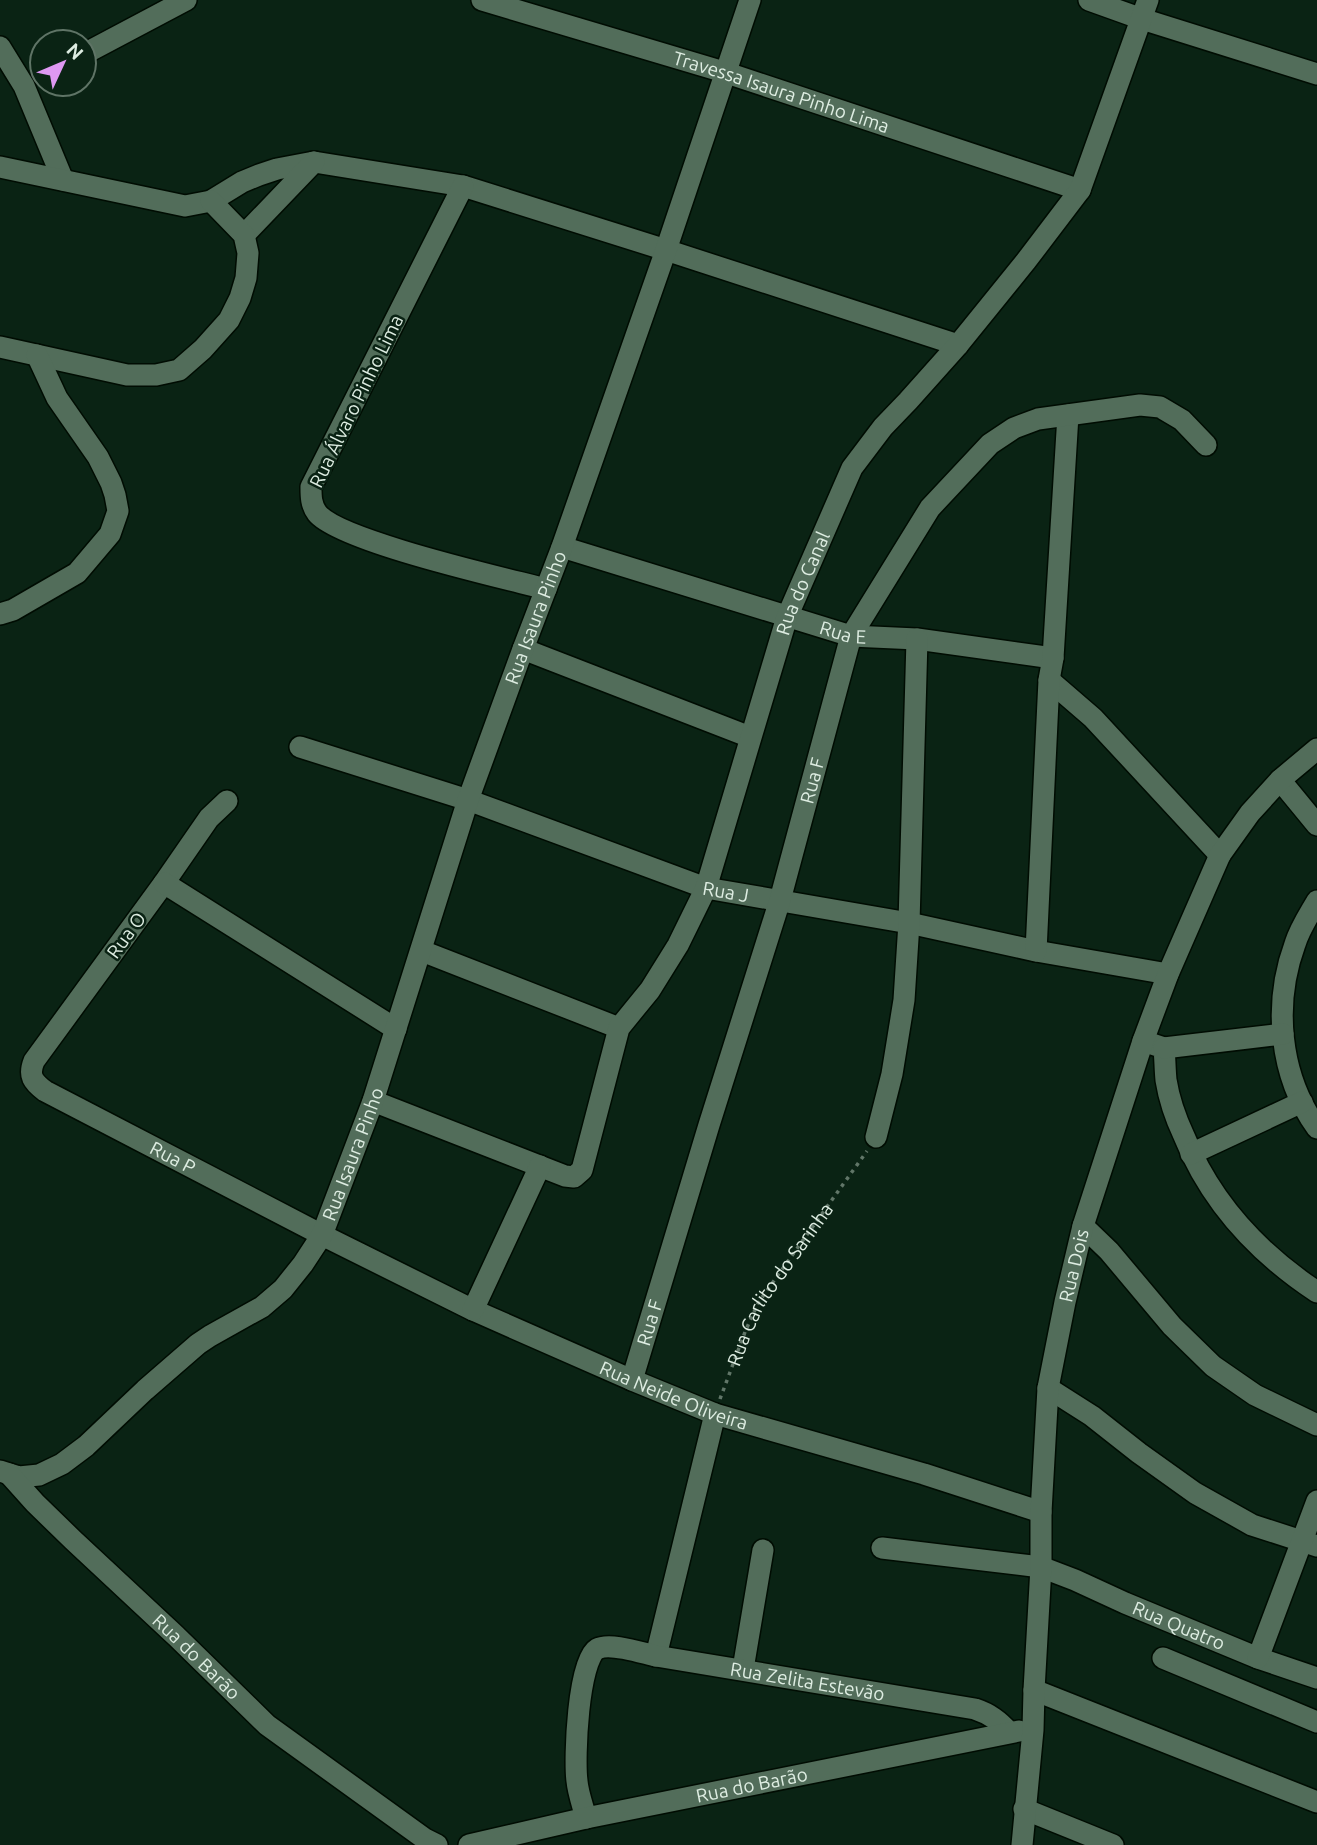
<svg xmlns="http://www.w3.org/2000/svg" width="1317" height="1845" viewBox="0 0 1317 1845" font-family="Ubuntu,sans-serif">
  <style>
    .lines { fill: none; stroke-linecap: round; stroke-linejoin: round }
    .minor-casing { stroke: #000c02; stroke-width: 24 }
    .path { stroke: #617668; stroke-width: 3.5; stroke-dasharray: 3.5 5; stroke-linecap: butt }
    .minor { stroke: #526d5a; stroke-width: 21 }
    .labels { text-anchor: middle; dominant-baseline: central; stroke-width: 5; stroke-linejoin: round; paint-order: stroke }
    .street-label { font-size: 19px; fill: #deede2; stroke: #0a2314 }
  </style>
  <rect width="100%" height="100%" fill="#0a2314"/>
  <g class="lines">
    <defs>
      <g id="minor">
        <path id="s2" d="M 482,0 L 724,72 L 1080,190"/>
        <path d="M 1089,0 L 1142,19 L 1317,74"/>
        <path d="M 0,47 L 24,86 L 63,180"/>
        <path d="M 84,54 L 186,0"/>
        <path d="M 0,167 L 185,206 L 211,201 L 242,182 L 259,175 L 277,169 L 314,162 L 463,186 L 666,250 L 958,345"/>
        <path d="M 463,186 L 311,487 C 311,496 311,505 317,513 C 339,541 504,578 546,589"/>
        <path d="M 244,235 L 314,162"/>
        <path d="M 0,347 L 127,375 L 156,375 L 179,370 L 203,349 L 229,320 L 240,298 L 246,278 L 248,253 L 244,235 L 211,201"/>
        <path id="s3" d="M 562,547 L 851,636 L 917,639 L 1053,658"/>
        <path d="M 0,614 L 13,610 L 77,573 L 110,534 L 118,511 L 115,495 L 111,483 L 98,457 L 57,398 L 37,355"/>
        <path d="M 523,649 L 750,737"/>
        <path d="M 1049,680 L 1093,718 L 1220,855"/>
        <path id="s4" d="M 300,747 L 468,800 L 706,888 L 909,923 L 1036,951 L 1168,974"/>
        <path d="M 1280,780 L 1317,825"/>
        <path id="s5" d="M 227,801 L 209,818 L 164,883 L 34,1061 C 28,1076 33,1082 45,1091 L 322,1235 L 473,1310 L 632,1380 L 715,1414 L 924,1474 L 1041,1512"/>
        <path d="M 164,883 L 396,1029"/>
        <path d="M 1317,901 C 1309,915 1300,928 1295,944 C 1273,1004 1279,1075 1317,1128"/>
        <path d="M 422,951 L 619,1028"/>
        <path d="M 1036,951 L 1049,680 L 1053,658 L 1068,415"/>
        <path d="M 1143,1041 L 1164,1048 C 1165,1059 1165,1070 1166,1080 C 1169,1099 1176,1119 1184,1136 C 1211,1203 1258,1253 1317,1292"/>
        <path d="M 1164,1048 L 1283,1034"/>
        <path id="s6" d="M 373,1101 L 565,1176 L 574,1177 L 582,1170 L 619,1028 L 650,990 L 678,945 L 706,888 L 787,617 L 852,468 L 883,427 L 908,401 L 958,345 L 1026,261 L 1080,190 L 1148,0"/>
        <path d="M 876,1137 L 892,1074 L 904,1000 L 909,923 L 917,639"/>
        <path d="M 1191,1154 L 1302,1102"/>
        <path d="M 1083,1226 L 1109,1251 L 1172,1326 L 1213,1366 L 1255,1395 L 1317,1425"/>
        <path d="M 473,1310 L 540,1166"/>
        <path id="s7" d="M 632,1380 L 709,1125 L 780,900 L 851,636 L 930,508 L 990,444 L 1014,428 L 1038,419 L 1140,405 L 1160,407 L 1182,420 L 1206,445"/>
        <path d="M 1048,1388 L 1092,1416 L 1139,1453 L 1195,1493 L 1252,1525 L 1317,1546"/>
        <path id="s8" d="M 0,1471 L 19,1477 L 39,1475 L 62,1464 L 86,1446 L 145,1390 L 198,1344 L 210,1336 L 262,1307 L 283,1289 L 303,1264 L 322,1235 L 373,1101 L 468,800 L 523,649 L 562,547 L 666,250 L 750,0"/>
        <path id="s9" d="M 9,1474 L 35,1503 L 73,1540 L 176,1636 L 267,1725 L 425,1839 L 437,1845"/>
        <path id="s10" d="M 882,1548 L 1041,1567 L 1075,1580 L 1125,1603 L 1258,1658 L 1317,1678"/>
        <path d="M 656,1656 L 715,1414"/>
        <path d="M 1163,1658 L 1317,1722"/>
        <path d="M 1258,1658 L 1317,1501"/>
        <path d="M 743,1669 L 763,1550"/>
        <path d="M 1034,1690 L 1317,1802"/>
        <path d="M 1024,1809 L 1113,1845"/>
        <path id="s11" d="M 586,1818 C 583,1806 578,1793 577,1781 C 574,1759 578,1660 597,1649 C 610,1642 642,1653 656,1656 L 975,1709 C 990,1714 999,1721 1009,1732"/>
        <path id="s12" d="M 469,1845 L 586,1818 L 1019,1731"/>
        <path id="s13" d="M 1022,1845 L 1033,1730 L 1034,1690 L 1041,1567 L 1041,1512 L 1048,1388 L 1065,1302 L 1083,1226 L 1143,1041 L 1168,974 L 1220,855 L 1250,813 L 1280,780 L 1317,749"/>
      </g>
    </defs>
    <use href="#minor" class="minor-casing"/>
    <path class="path" id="s1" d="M 720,1399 L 745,1332 L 758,1303 L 867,1151"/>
    <use href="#minor" class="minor"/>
  </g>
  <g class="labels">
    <g class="street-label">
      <text stroke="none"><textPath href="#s2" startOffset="313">Travessa Isaura Pinho Lima</textPath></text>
      <text transform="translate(356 401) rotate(-64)">Rua Álvaro Pinho Lima</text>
      <text stroke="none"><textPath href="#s6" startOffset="858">Rua do Canal</textPath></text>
      <text stroke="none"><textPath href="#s8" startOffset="1069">Rua Isaura Pinho</textPath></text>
      <text stroke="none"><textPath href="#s3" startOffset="294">Rua E</textPath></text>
      <text stroke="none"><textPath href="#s7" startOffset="626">Rua F</textPath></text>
      <text stroke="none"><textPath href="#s4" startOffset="450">Rua J</textPath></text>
      <text transform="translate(126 935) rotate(-54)">Rua O</text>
      <text stroke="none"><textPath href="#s8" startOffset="502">Rua Isaura Pinho</textPath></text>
      <text stroke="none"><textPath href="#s5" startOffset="504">Rua P</textPath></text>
      <text stroke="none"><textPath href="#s13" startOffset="583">Rua Dois</textPath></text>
      <text stroke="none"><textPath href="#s1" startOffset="130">Rua Carlito do Sarinha</textPath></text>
      <text stroke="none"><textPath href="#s7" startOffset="60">Rua F</textPath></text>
      <text stroke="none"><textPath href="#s5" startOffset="1059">Rua Neide Oliveira</textPath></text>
      <text stroke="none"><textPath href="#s10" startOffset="310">Rua Quatro</textPath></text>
      <text stroke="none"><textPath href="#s9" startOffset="262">Rua do Barão</textPath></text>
      <text stroke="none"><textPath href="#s11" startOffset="388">Rua Zelita Estevão</textPath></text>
      <text stroke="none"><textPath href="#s12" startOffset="289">Rua do Barão</textPath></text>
    </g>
  </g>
  <g transform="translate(63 63) rotate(46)"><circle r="33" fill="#0a2314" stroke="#5f7466" stroke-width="2"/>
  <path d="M0-5L12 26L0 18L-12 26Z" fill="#de98f2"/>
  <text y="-10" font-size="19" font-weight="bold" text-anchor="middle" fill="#deede2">N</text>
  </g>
</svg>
